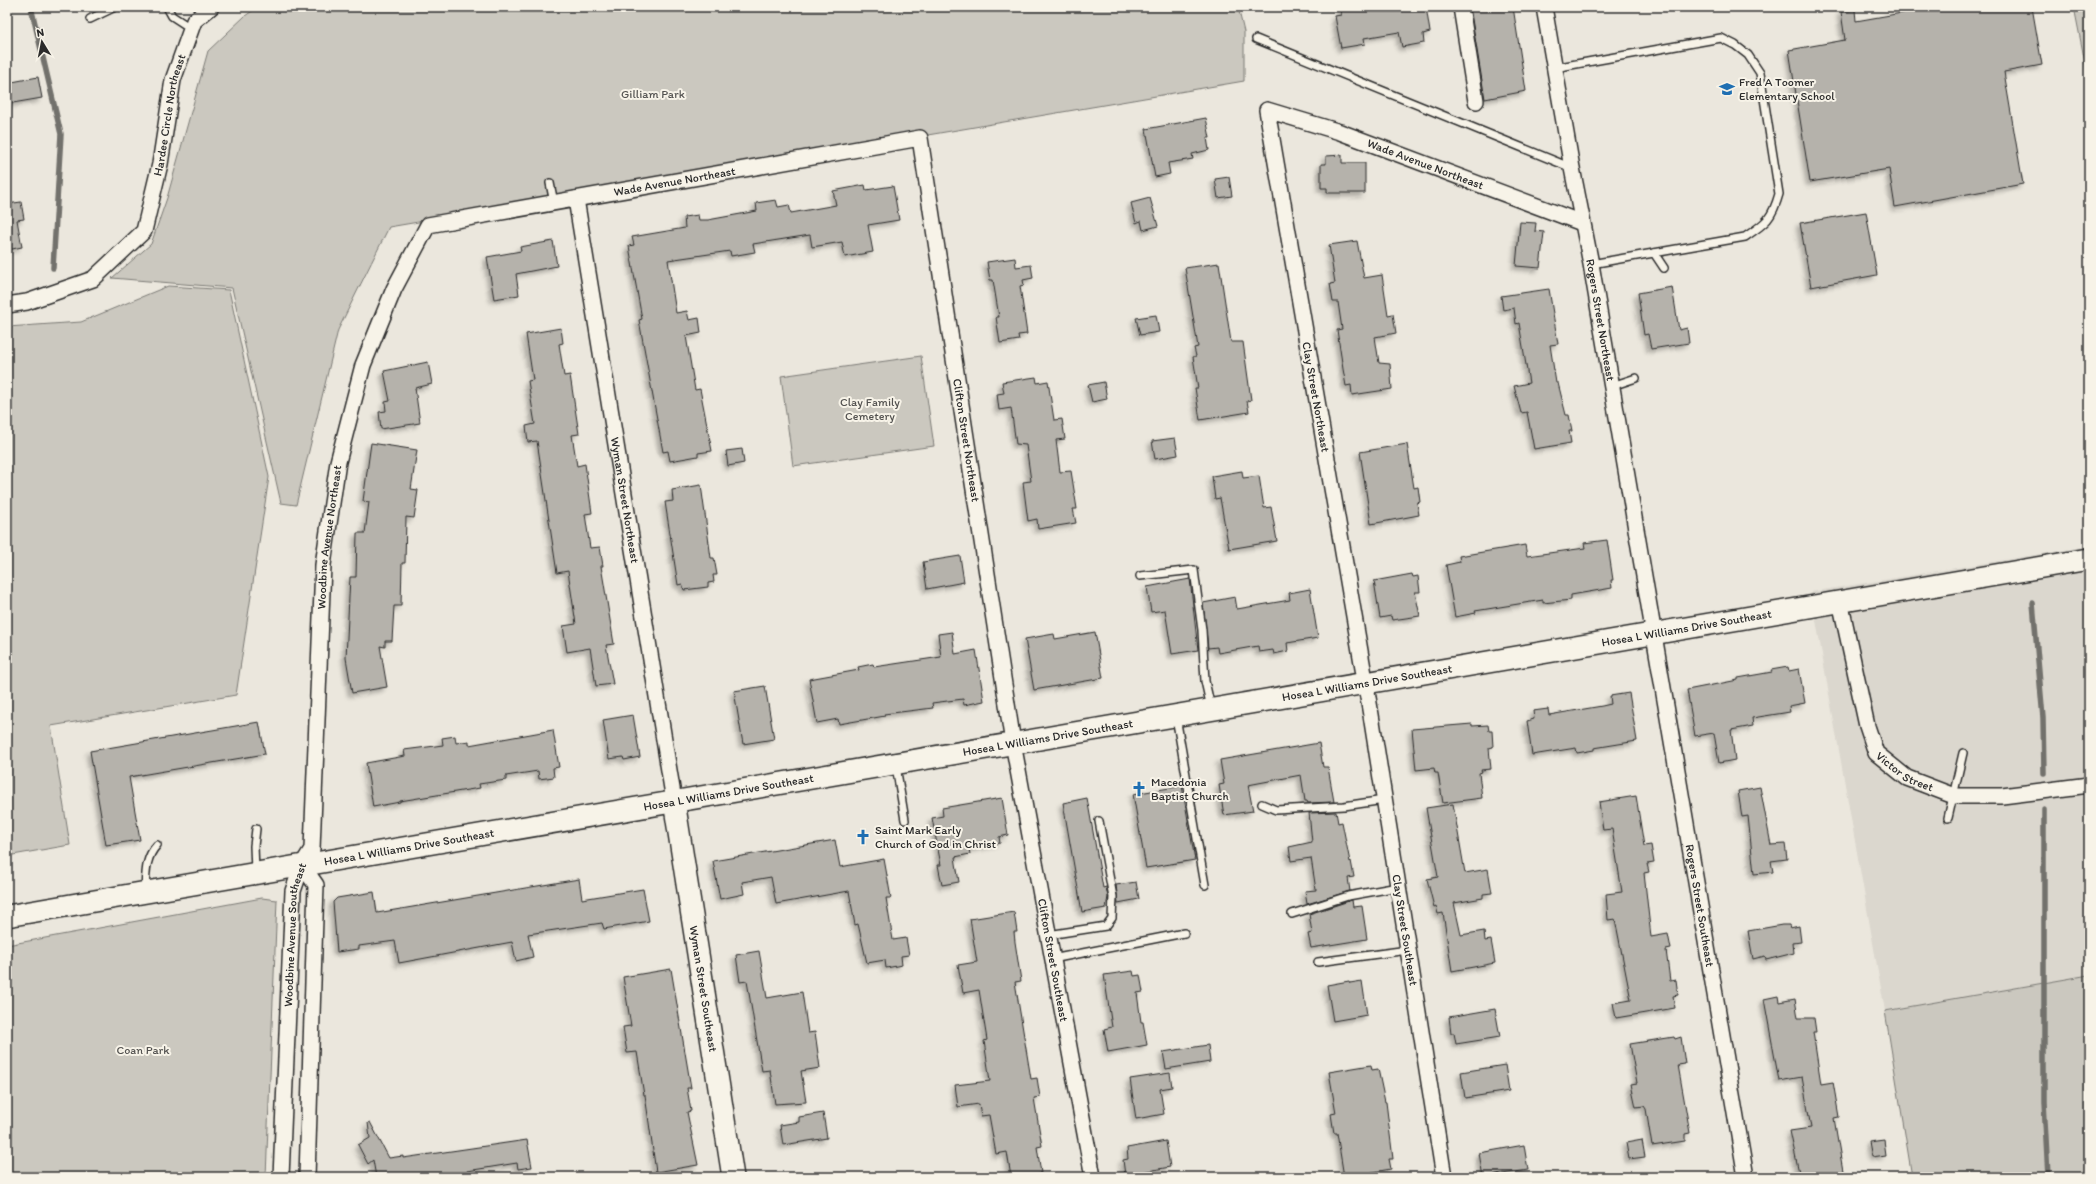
<svg xmlns="http://www.w3.org/2000/svg" width="2096" height="1184" viewBox="0 0 2096 1184" font-family="Itim,sans-serif">
  <style>
    .built { fill: #dbd7ce }
    .green { fill: #cbc8bf; stroke: #7b7a75 }
    .lines { fill: none; stroke-linecap: round; stroke-linejoin: round }
    .stream { stroke: #72716c; stroke-width: 5.5 }
    .building { fill: #b5b2ab; stroke: #2b2b2b; filter: url(#shadow) }
    .lane-casing { stroke: #2b2b2b; stroke-width: 10 }
    .street-casing { stroke: #2b2b2b; stroke-width: 18 }
    .secondary-casing { stroke: #2b2b2b; stroke-width: 24 }
    .lane { stroke: #f7f3e8; stroke-width: 7 }
    .street { stroke: #f7f3e8; stroke-width: 15 }
    .secondary { stroke: #f7f3e8; stroke-width: 21 }
    .labels { text-anchor: middle; dominant-baseline: central; stroke-width: 4; stroke-linejoin: round; paint-order: stroke }
    .poi-label { font-size: 12px; fill: #2b2b2b; stroke: #f7f3e8; text-anchor: start }
    .park-label { font-size: 12px; fill: #535250; stroke: #f7f3e8 }
    .street-label { font-size: 12px; fill: #2b2b2b; stroke: #f7f3e8 }
  </style>
  <defs>
    <filter id="shadow"><feDropShadow dx="-3.5" dy="3.5" stdDeviation="2" flood-color="#0004"/></filter>
  </defs>
  <rect width="100%" height="100%" fill="#ebe7dd"/>
  <filter id="ink" filterUnits="userSpaceOnUse"><feTurbulence type="fractalNoise" baseFrequency=".025" numOctaves="2"/><feDisplacementMap in="SourceGraphic" scale="8" xChannelSelector="R" yChannelSelector="G"/><feConvolveMatrix kernelMatrix="1 2 1 2 8 2 1 2 1" color-interpolation-filters="sRGB"/></filter>
  <g filter="url(#ink)">
    <path class="built" d="M 2089,546 L 2089,975 L 1885,1011 L 1811,592 Z"/>
    <path class="green" d="M 258,7 L 1238,7 L 1244,32 L 1244,81 L 389,227 L 338,330 L 296,505 L 281,503 L 232,288 L 112,278 L 151,244 L 167,198 L 208,51 L 245,16 Z
      M 2074,7 L 2089,7 L 2089,83 Z
      M 168,286 L 229,290 L 269,477 L 236,695 L 51,726 L 70,845 L 7,856 L 7,327 L 81,322 Z
      M 921,356 L 934,446 L 793,466 L 781,376 Z
      M 262,898 L 277,900 L 266,1177 L 7,1177 L 7,945 Z
      M 2089,975 L 2089,1177 L 1912,1177 L 1885,1011 Z"/>
    <g class="lines">
      <path class="stream" d="M 31,7 L 61,134 L 53,268
        M 2089,7 L 2089,10
        M 2033,603 L 2043,718 L 2044,773
        M 2044,810 L 2044,1102 L 2048,1177"/>
    </g>
    <path class="building" d="M 1340,7 L 1426,7 L 1430,32 L 1423,34 L 1424,43 L 1402,47 L 1399,32 L 1364,38 L 1365,44 L 1341,48 L 1335,16 L 1341,15 Z
      M 1470,7 L 1513,7 L 1526,91 L 1485,99 Z
      M 1936,7 L 2032,7 L 2042,65 L 2004,72 L 2023,184 L 1895,207 L 1889,169 L 1810,182 L 1789,50 L 1845,40 L 1841,12 L 1855,10 L 1856,21 Z
      M 38,77 L 42,98 L 7,104 L 7,83 Z
      M 1206,118 L 1210,138 L 1207,138 L 1209,150 L 1192,154 L 1193,159 L 1168,163 L 1170,174 L 1155,177 L 1146,129 Z
      M 1342,155 L 1342,163 L 1365,163 L 1365,193 L 1327,193 L 1327,188 L 1321,188 L 1321,164 L 1326,164 L 1326,156 Z
      M 1229,177 L 1232,196 L 1218,198 L 1215,179 Z
      M 865,185 L 866,190 L 893,186 L 899,220 L 868,225 L 873,252 L 845,257 L 842,242 L 812,247 L 810,235 L 753,244 L 755,252 L 731,256 L 730,251 L 668,260 L 676,313 L 687,311 L 689,320 L 699,318 L 701,333 L 686,336 L 695,390 L 700,389 L 712,451 L 698,453 L 698,456 L 670,461 L 668,451 L 663,452 L 639,320 L 642,319 L 629,246 L 634,245 L 632,237 L 685,228 L 684,217 L 698,215 L 699,220 L 708,220 L 757,211 L 756,203 L 776,200 L 778,207 L 789,205 L 791,213 L 836,205 L 833,191 Z
      M 1150,198 L 1158,226 L 1143,230 L 1141,221 L 1136,223 L 1131,203 Z
      M 21,202 L 24,219 L 17,220 L 22,247 L 7,250 L 7,204 Z
      M 1866,212 L 1877,275 L 1811,287 L 1800,223 Z
      M 1520,222 L 1536,223 L 1535,231 L 1544,232 L 1540,268 L 1516,266 Z
      M 553,241 L 557,266 L 516,274 L 519,295 L 494,299 L 487,257 L 521,251 L 520,247 Z
      M 1357,241 L 1364,278 L 1382,275 L 1388,315 L 1393,314 L 1396,333 L 1375,337 L 1379,363 L 1390,364 L 1392,389 L 1352,395 L 1351,385 L 1346,386 L 1343,369 L 1337,330 L 1342,329 L 1338,302 L 1333,302 L 1330,284 L 1335,283 L 1329,245 Z
      M 1015,258 L 1016,267 L 1031,265 L 1033,278 L 1023,280 L 1024,285 L 1020,286 L 1027,334 L 1018,335 L 1019,340 L 1000,343 L 996,317 L 999,317 L 993,280 L 990,280 L 987,262 Z
      M 1219,263 L 1231,342 L 1243,342 L 1251,400 L 1247,401 L 1249,412 L 1200,420 L 1195,388 L 1198,388 L 1193,357 L 1196,356 L 1194,348 L 1198,347 L 1185,268 Z
      M 1672,287 L 1679,330 L 1687,328 L 1689,343 L 1651,349 L 1648,334 L 1644,335 L 1638,293 Z
      M 1549,289 L 1558,344 L 1550,345 L 1556,383 L 1558,383 L 1566,415 L 1569,415 L 1572,431 L 1569,431 L 1571,443 L 1534,449 L 1527,412 L 1521,413 L 1514,386 L 1529,383 L 1519,323 L 1516,324 L 1514,308 L 1503,310 L 1501,296 Z
      M 1156,315 L 1159,332 L 1140,335 L 1136,318 Z
      M 561,328 L 563,343 L 559,344 L 564,376 L 570,375 L 579,434 L 572,435 L 577,466 L 585,464 L 592,513 L 585,514 L 590,548 L 600,547 L 603,566 L 601,566 L 614,644 L 606,645 L 613,684 L 596,686 L 590,648 L 567,652 L 563,626 L 576,624 L 568,571 L 557,573 L 537,441 L 528,442 L 526,426 L 535,424 L 528,381 L 533,380 L 526,334 Z
      M 428,362 L 432,384 L 415,388 L 420,423 L 381,429 L 379,412 L 386,411 L 385,402 L 390,401 L 384,371 Z
      M 1036,377 L 1037,383 L 1048,381 L 1054,420 L 1062,419 L 1065,439 L 1056,440 L 1060,472 L 1071,471 L 1077,509 L 1073,509 L 1076,523 L 1038,529 L 1037,519 L 1028,521 L 1026,506 L 1023,482 L 1031,481 L 1026,445 L 1016,444 L 1011,408 L 999,410 L 997,394 L 1004,393 L 1002,382 Z
      M 1104,382 L 1107,399 L 1092,402 L 1088,385 Z
      M 1175,438 L 1178,455 L 1155,459 L 1152,441 Z
      M 371,443 L 417,450 L 411,489 L 418,490 L 414,518 L 406,517 L 405,563 L 402,563 L 401,606 L 394,606 L 392,641 L 385,641 L 385,647 L 380,646 L 387,687 L 352,693 L 346,658 L 350,577 L 356,577 L 357,533 L 365,533 L 369,502 L 363,501 Z
      M 1407,444 L 1414,488 L 1418,487 L 1420,502 L 1417,503 L 1419,515 L 1371,524 L 1360,452 Z
      M 742,449 L 744,463 L 728,466 L 726,451 Z
      M 1242,471 L 1243,478 L 1259,476 L 1264,508 L 1271,507 L 1277,541 L 1229,549 L 1220,498 L 1215,499 L 1212,476 Z
      M 701,485 L 711,558 L 714,558 L 717,575 L 713,575 L 714,582 L 708,583 L 708,587 L 684,590 L 682,584 L 678,585 L 665,502 L 673,501 L 672,490 Z
      M 1607,540 L 1613,580 L 1611,580 L 1612,588 L 1571,595 L 1571,600 L 1543,603 L 1543,600 L 1475,611 L 1476,613 L 1455,617 L 1446,565 L 1460,562 L 1459,556 L 1525,545 L 1527,556 L 1585,548 L 1584,543 Z
      M 960,556 L 964,582 L 927,589 L 923,562 Z
      M 1412,574 L 1413,577 L 1418,576 L 1420,592 L 1415,592 L 1420,616 L 1392,620 L 1391,616 L 1380,618 L 1374,581 Z
      M 1190,579 L 1198,650 L 1172,654 L 1165,610 L 1151,612 L 1147,587 Z
      M 1310,589 L 1318,638 L 1287,643 L 1288,651 L 1274,654 L 1273,650 L 1259,652 L 1258,646 L 1218,653 L 1217,647 L 1208,648 L 1203,603 L 1235,597 L 1237,609 L 1290,600 L 1289,593 Z
      M 952,632 L 955,654 L 976,650 L 984,701 L 964,705 L 963,699 L 932,703 L 933,708 L 884,714 L 885,716 L 839,724 L 838,719 L 817,723 L 809,679 L 859,670 L 858,667 L 873,664 L 874,667 L 941,657 L 938,634 Z
      M 1095,632 L 1103,678 L 1034,690 L 1025,639 L 1054,634 L 1055,639 Z
      M 1788,667 L 1789,671 L 1799,669 L 1805,703 L 1789,706 L 1790,712 L 1752,718 L 1753,726 L 1731,730 L 1735,760 L 1719,763 L 1714,733 L 1695,736 L 1687,690 L 1738,680 L 1738,678 L 1772,672 L 1771,670 Z
      M 765,686 L 774,739 L 743,744 L 734,691 Z
      M 1629,693 L 1637,741 L 1594,748 L 1594,750 L 1577,753 L 1576,748 L 1532,755 L 1527,721 L 1534,719 L 1533,711 L 1548,709 L 1549,715 L 1602,706 L 1611,704 L 1610,696 Z
      M 633,715 L 640,757 L 624,760 L 623,757 L 609,759 L 603,720 Z
      M 259,722 L 265,754 L 129,777 L 140,840 L 106,845 L 90,751 Z
      M 1472,724 L 1472,726 L 1488,725 L 1489,731 L 1492,731 L 1493,747 L 1489,748 L 1491,769 L 1481,770 L 1482,772 L 1479,773 L 1482,798 L 1443,803 L 1438,773 L 1435,773 L 1434,768 L 1416,770 L 1412,729 Z
      M 553,730 L 559,767 L 553,768 L 554,777 L 539,779 L 538,771 L 506,776 L 506,780 L 479,784 L 480,788 L 400,801 L 400,802 L 373,807 L 366,763 L 405,756 L 404,750 L 443,745 L 442,738 L 455,736 L 456,743 L 469,741 L 469,745 Z
      M 1319,743 L 1323,767 L 1328,767 L 1334,802 L 1308,803 L 1307,801 L 1305,801 L 1301,775 L 1248,785 L 1253,811 L 1224,815 L 1219,785 L 1224,784 L 1220,760 Z
      M 1182,786 L 1195,860 L 1146,868 L 1133,794 Z
      M 1760,787 L 1771,845 L 1785,844 L 1787,859 L 1771,861 L 1773,872 L 1754,874 L 1748,816 L 1742,817 L 1738,791 Z
      M 1636,796 L 1644,846 L 1651,845 L 1654,863 L 1647,864 L 1649,872 L 1644,873 L 1651,937 L 1668,934 L 1671,949 L 1666,950 L 1670,981 L 1676,980 L 1678,995 L 1673,996 L 1675,1008 L 1616,1018 L 1613,1003 L 1631,1000 L 1615,919 L 1608,920 L 1606,894 L 1622,892 L 1612,829 L 1603,830 L 1599,802 Z
      M 1002,798 L 1008,835 L 999,837 L 1000,843 L 969,849 L 970,854 L 955,857 L 959,882 L 942,885 L 938,865 L 941,865 L 932,818 L 943,816 L 942,808 Z
      M 1087,798 L 1103,888 L 1106,887 L 1108,897 L 1106,908 L 1082,912 L 1063,803 Z
      M 1453,804 L 1465,873 L 1488,869 L 1492,893 L 1483,894 L 1483,898 L 1454,903 L 1461,935 L 1484,931 L 1485,941 L 1491,940 L 1495,963 L 1452,971 L 1443,913 L 1438,914 L 1436,906 L 1434,907 L 1427,879 L 1438,877 L 1426,808 Z
      M 1336,812 L 1338,823 L 1342,822 L 1350,862 L 1351,861 L 1354,877 L 1348,878 L 1350,891 L 1307,904 L 1305,891 L 1316,890 L 1311,858 L 1291,861 L 1289,847 L 1312,842 L 1309,813 Z
      M 835,840 L 840,867 L 884,859 L 891,898 L 886,898 L 893,940 L 906,938 L 909,955 L 901,956 L 902,965 L 886,968 L 885,960 L 867,963 L 858,924 L 855,925 L 849,891 L 776,904 L 771,877 L 742,882 L 744,894 L 720,899 L 713,861 Z
      M 579,879 L 582,899 L 643,889 L 649,921 L 604,929 L 602,923 L 528,934 L 533,957 L 516,961 L 512,942 L 399,963 L 395,941 L 359,946 L 359,949 L 337,952 L 333,902 L 337,898 L 374,892 L 377,913 Z
      M 1136,882 L 1139,899 L 1118,903 L 1116,885 Z
      M 1352,900 L 1353,907 L 1362,906 L 1367,939 L 1311,948 L 1308,934 L 1312,933 L 1309,914 Z
      M 1014,912 L 1017,932 L 1014,932 L 1015,942 L 1021,981 L 1015,982 L 1031,1079 L 1037,1078 L 1040,1097 L 1034,1098 L 1042,1146 L 1037,1147 L 1041,1173 L 1039,1173 L 1040,1177 L 1011,1177 L 1007,1152 L 996,1154 L 989,1115 L 981,1116 L 979,1104 L 958,1107 L 955,1085 L 990,1081 L 984,1041 L 987,1040 L 979,990 L 963,993 L 958,965 L 977,962 L 970,919 Z
      M 1782,925 L 1789,925 L 1790,928 L 1799,926 L 1801,942 L 1793,943 L 1794,953 L 1766,960 L 1765,956 L 1753,959 L 1748,931 Z
      M 759,951 L 767,998 L 802,992 L 808,1033 L 815,1032 L 820,1068 L 801,1071 L 806,1102 L 775,1104 L 770,1070 L 762,1071 L 747,981 L 740,982 L 736,955 Z
      M 671,969 L 691,1088 L 687,1088 L 691,1111 L 687,1112 L 698,1165 L 656,1172 L 645,1095 L 644,1095 L 637,1052 L 627,1053 L 623,1027 L 631,1026 L 623,977 Z
      M 1133,971 L 1134,976 L 1140,975 L 1143,992 L 1137,993 L 1141,1022 L 1143,1022 L 1147,1045 L 1108,1052 L 1104,1029 L 1112,1027 L 1104,975 Z
      M 1349,981 L 1350,983 L 1362,981 L 1367,1015 L 1333,1021 L 1327,985 Z
      M 1778,996 L 1779,1002 L 1795,999 L 1798,1018 L 1814,1018 L 1816,1032 L 1813,1032 L 1821,1084 L 1833,1082 L 1839,1117 L 1834,1118 L 1844,1177 L 1800,1177 L 1790,1131 L 1811,1128 L 1802,1077 L 1779,1081 L 1764,999 Z
      M 1495,1009 L 1500,1037 L 1456,1044 L 1454,1033 L 1451,1033 L 1449,1017 Z
      M 1674,1037 L 1675,1039 L 1681,1037 L 1685,1064 L 1678,1065 L 1690,1133 L 1685,1134 L 1685,1141 L 1652,1146 L 1646,1109 L 1644,1106 L 1636,1107 L 1631,1084 L 1637,1083 L 1630,1044 Z
      M 1208,1045 L 1210,1062 L 1166,1069 L 1163,1052 Z
      M 1371,1065 L 1372,1070 L 1378,1069 L 1385,1102 L 1386,1102 L 1393,1159 L 1389,1159 L 1391,1169 L 1344,1177 L 1337,1133 L 1334,1133 L 1331,1114 L 1336,1113 L 1329,1072 Z
      M 1505,1065 L 1509,1091 L 1465,1098 L 1461,1072 Z
      M 1170,1073 L 1172,1087 L 1160,1089 L 1164,1114 L 1136,1119 L 1130,1079 Z
      M 823,1113 L 827,1138 L 783,1145 L 780,1125 L 799,1122 L 799,1117 Z
      M 370,1122 L 389,1158 L 403,1156 L 403,1158 L 527,1140 L 532,1167 L 518,1169 L 517,1163 L 467,1171 L 467,1177 L 376,1177 L 373,1160 L 368,1164 L 358,1145 L 370,1138 L 368,1123 Z
      M 1642,1140 L 1645,1157 L 1629,1159 L 1626,1143 Z
      M 1884,1140 L 1886,1155 L 1872,1157 L 1869,1142 Z
      M 1166,1141 L 1170,1167 L 1125,1175 L 1123,1160 L 1128,1159 L 1127,1148 Z
      M 1524,1145 L 1528,1170 L 1483,1177 L 1479,1153 Z"/>
    <g class="lines">
      <defs>
        <path id="lane" d="M 167,7 L 172,16 L 192,29
          M 90,19 L 115,7
          M 1256,39 L 1572,168
          M 1554,68 L 1721,38 L 1735,45 L 1748,55 L 1760,73 L 1779,194 C 1772,219 1766,223 1745,237 L 1591,264
          M 550,183 L 554,203
          M 1654,253 L 1664,268
          M 1612,386 L 1636,378
          M 1140,576 L 1194,570 L 1202,630 L 1205,681 L 1211,708
          M 1176,717 L 1205,885
          M 896,766 L 905,820
          M 1262,804 L 1276,810 L 1344,806 L 1384,800
          M 1948,818 L 1963,753
          M 255,871 L 254,846 L 256,829
          M 145,890 C 146,873 145,858 157,845
          M 1292,914 L 1348,896 L 1398,887
          M 1048,935 L 1106,926 L 1112,918 L 1113,897 L 1099,821
          M 1052,959 L 1184,933
          M 1318,962 L 1408,950"/>
        <g id="street">
          <path d="M 1461,7 L 1476,101"/>
          <path id="s1" d="M 1544,7 L 1572,168 L 1591,264 L 1746,1177"/>
          <path id="s2" d="M 576,199 L 674,801"/>
          <path id="s3" d="M 7,305 L 27,302 L 93,279 L 144,231 L 160,164 L 173,80 L 194,21 L 211,7"/>
          <path id="s4" d="M 1840,601 L 1867,726 L 1876,753 L 1907,778 L 1954,796 L 2002,796 L 2089,785"/>
          <path d="M 302,865 L 316,885 L 307,1177"/>
          <path id="s5" d="M 281,1177 L 293,891 L 302,865 L 312,849 L 323,565 L 338,462 L 363,365 L 394,289 L 428,225 L 920,138 L 1013,743 L 1093,1177"/>
          <path id="s6" d="M 1444,1177 L 1371,715 L 1267,110 L 1340,132 L 1582,223"/>
        </g>
        <g id="secondary">
          <path id="s7" d="M 674,801 L 733,1177"/>
          <path id="s8" d="M 7,916 L 2089,559"/>
        </g>
      </defs>
      <use href="#lane" class="lane-casing"/>
      <use href="#street" class="street-casing"/>
      <use href="#secondary" class="secondary-casing"/>
      <use href="#lane" class="lane"/>
      <use href="#street" class="street"/>
      <use href="#secondary" class="secondary"/>
    </g>
  </g>
  <defs>
    <symbol id="school-bare" viewBox="-9 -9 18 18"><path d="M0-5L7-2L0 1L-7-2ZM-4 1L0 2.5L4 1V4Q0 6-4 4Z" fill="#1f6fb2" stroke="#f7f3e8" stroke-width="2.5" paint-order="stroke"/></symbol>
    <symbol id="church-bare" viewBox="-9 -9 18 18"><path d="M-1.2-6h2.4v3.5h3.3v2.4h-3.3V6h-2.4V-.1h-3.3v-2.4h3.3Z" fill="#1f6fb2" stroke="#f7f3e8" stroke-width="2.5" paint-order="stroke"/></symbol>
  </defs>
  <g fill-rule="evenodd">
    <use href="#school-bare" x="1716" y="78" width="22" height="22"/>
    <use href="#church-bare" x="1128" y="778" width="22" height="22"/>
    <use href="#church-bare" x="852" y="826" width="22" height="22"/>
  </g>
  <g class="labels">
    <g class="poi-label">
      <text x="1739" y="82">Fred A Toomer<tspan x="1739" dy="14">Elementary School</tspan></text>
      <text x="1151" y="782">Macedonia<tspan x="1151" dy="14">Baptist Church</tspan></text>
      <text x="875" y="830">Saint Mark Early<tspan x="875" dy="14">Church of God in Christ</tspan></text>
    </g>
    <g class="park-label">
      <text x="653" y="94">Gilliam Park</text>
      <text x="870" y="402">Clay Family<tspan x="870" dy="14">Cemetery</tspan></text>
      <text x="143" y="1050">Coan Park</text>
    </g>
    <g class="street-label">
      <text stroke="none"><textPath href="#s3" startOffset="279">Hardee Circle Northeast</textPath></text>
      <text stroke="none"><textPath href="#s6" startOffset="1249">Wade Avenue Northeast</textPath></text>
      <text stroke="none"><textPath href="#s5" startOffset="1226">Wade Avenue Northeast</textPath></text>
      <text stroke="none"><textPath href="#s1" startOffset="318">Rogers Street Northeast</textPath></text>
      <text transform="translate(1316 397) rotate(80)">Clay Street Northeast</text>
      <text stroke="none"><textPath href="#s5" startOffset="1781">Clifton Street Northeast</textPath></text>
      <text stroke="none"><textPath href="#s2" startOffset="305">Wyman Street Northeast</textPath></text>
      <text stroke="none"><textPath href="#s5" startOffset="645">Woodbine Avenue Northeast</textPath></text>
      <text stroke="none"><textPath href="#s8" startOffset="1704">Hosea L Williams Drive Southeast</textPath></text>
      <text stroke="none"><textPath href="#s8" startOffset="1380">Hosea L Williams Drive Southeast</textPath></text>
      <text stroke="none"><textPath href="#s8" startOffset="1056">Hosea L Williams Drive Southeast</textPath></text>
      <text stroke="none"><textPath href="#s4" startOffset="191">Victor Street</textPath></text>
      <text stroke="none"><textPath href="#s8" startOffset="732">Hosea L Williams Drive Southeast</textPath></text>
      <text stroke="none"><textPath href="#s8" startOffset="408">Hosea L Williams Drive Southeast</textPath></text>
      <text stroke="none"><textPath href="#s1" startOffset="912">Rogers Street Southeast</textPath></text>
      <text transform="translate(1405 930) rotate(81)">Clay Street Southeast</text>
      <text stroke="none"><textPath href="#s5" startOffset="243">Woodbine Avenue Southeast</textPath></text>
      <text stroke="none"><textPath href="#s5" startOffset="2308">Clifton Street Southeast</textPath></text>
      <text stroke="none"><textPath href="#s7" startOffset="190">Wyman Street Southeast</textPath></text>
    </g>
  </g>
  <rect width="2096" height="1184" fill="none" stroke="#f7f3e8" stroke-width="24"/>
  <rect x="12" y="12" width="2072" height="1160" fill="none" stroke="#2b2b2b" stroke-width="1.5" filter="url(#ink)"/>
  <g transform="translate(42 42) rotate(350)" stroke="#f7f3e8" stroke-width="3" paint-order="stroke">
  <path d="M0-3L7 15L0 10L-7 15Z" fill="#2b2b2b"/>
  <text y="-6" font-size="11" font-weight="bold" text-anchor="middle" fill="#2b2b2b">N</text>
  </g>
</svg>
